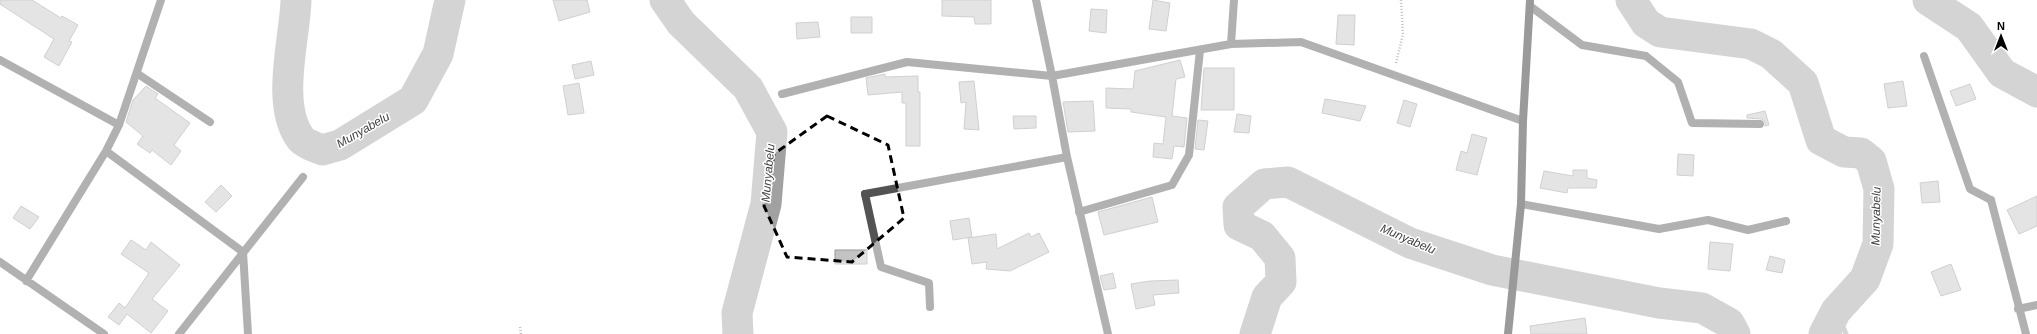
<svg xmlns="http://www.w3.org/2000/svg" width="2037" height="334" viewBox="0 0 2037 334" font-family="Arial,sans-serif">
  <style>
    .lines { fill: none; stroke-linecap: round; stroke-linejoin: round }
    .stream { stroke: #a1a1a1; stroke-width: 5 }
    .river { stroke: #a1a1a1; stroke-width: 31 }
    .building { fill: #c3c3c3; stroke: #979797 }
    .path { stroke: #757575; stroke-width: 2.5; stroke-dasharray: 1 2; stroke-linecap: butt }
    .lane { stroke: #535353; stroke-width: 8 }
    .street { stroke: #535353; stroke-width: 8 }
    .secondary { stroke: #202020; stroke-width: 8 }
    .marked { fill: none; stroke: #000; stroke-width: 3; stroke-dasharray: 8 5; stroke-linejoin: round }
    .labels { text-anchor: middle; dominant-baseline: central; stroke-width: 3; stroke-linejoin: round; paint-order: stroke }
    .water-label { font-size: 12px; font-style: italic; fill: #424242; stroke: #fff }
  </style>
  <rect width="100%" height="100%" fill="#fff"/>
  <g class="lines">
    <path class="stream" d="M 1836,311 L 1846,334"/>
    <path class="river" d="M 296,0 C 295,39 275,105 301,139 C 305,144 316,147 322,150 L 340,145 L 413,100 L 438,54 L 450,0
      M 665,0 L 681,23 L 748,88 L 772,132 L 766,204 L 737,313 L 738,334
      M 1631,0 L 1646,23 L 1660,32 L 1751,44 L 1771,54 L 1803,83 L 1821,140 L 1844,152 L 1861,153 L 1871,161 L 1879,189 L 1878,244 L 1865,279 L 1836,311 L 1824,334
      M 1928,0 L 1969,27 L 2002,73 L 2037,92
      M 1255,334 L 1267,297 L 1281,282 L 1280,258 L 1262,236 L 1239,225 L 1238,207 L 1264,184 L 1288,182 L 1410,243 L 1492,270 L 1659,303 L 1702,308 L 1729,323 L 1735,334"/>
  </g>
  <path class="building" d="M 0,0 L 32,0 L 61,18 L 62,16 L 78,25 L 69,41 L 72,42 L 59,66 L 44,57 L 54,39 L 0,4 Z
    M 553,0 L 587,0 L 590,12 L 559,21 Z
    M 942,0 L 991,0 L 991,24 L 975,24 L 974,17 L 942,16 Z
    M 1153,0 L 1170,3 L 1166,31 L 1149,29 Z
    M 1091,9 L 1107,10 L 1106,33 L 1089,31 Z
    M 1338,15 L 1355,15 L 1354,45 L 1336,44 Z
    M 851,17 L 872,17 L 872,33 L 851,33 Z
    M 818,22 L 820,37 L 797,39 L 796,23 Z
    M 1180,60 L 1185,77 L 1176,79 L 1172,116 L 1187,118 L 1184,147 L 1174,146 L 1172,159 L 1153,157 L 1154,143 L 1163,144 L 1166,117 L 1131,112 L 1131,109 L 1106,108 L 1106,88 L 1133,89 L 1135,71 Z
    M 591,61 L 594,75 L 575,79 L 572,65 Z
    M 1204,68 L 1234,68 L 1234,110 L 1201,110 Z
    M 885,74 L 885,77 L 918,76 L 918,92 L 920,92 L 920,146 L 906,146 L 906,103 L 902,103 L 902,92 L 868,95 L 866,78 Z
    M 974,81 L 979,130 L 964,129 L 966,102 L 961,103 L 959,82 Z
    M 1903,81 L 1907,106 L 1888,108 L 1884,84 Z
    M 579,83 L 584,113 L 568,115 L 563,86 Z
    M 1970,84 L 1976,99 L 1956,106 L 1950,91 Z
    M 146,86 L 158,94 L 155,98 L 190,123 L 174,145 L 181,151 L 171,165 L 152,150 L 150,153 L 137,144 L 143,136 L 126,122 L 133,100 Z
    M 1325,99 L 1366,106 L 1360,121 L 1322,113 Z
    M 1404,100 L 1417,104 L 1410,127 L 1397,123 Z
    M 1093,101 L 1095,131 L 1068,132 L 1063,102 Z
    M 1765,111 L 1769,125 L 1765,126 L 1765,122 L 1762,119 L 1747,118 L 1747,115 Z
    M 1237,114 L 1251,116 L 1249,133 L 1234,132 Z
    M 1013,116 L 1036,116 L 1036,128 L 1014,129 Z
    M 1198,120 L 1208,121 L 1204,150 L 1195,149 Z
    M 1472,134 L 1487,138 L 1477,175 L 1456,170 L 1461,151 L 1467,153 Z
    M 1678,154 L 1694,155 L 1693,176 L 1677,175 Z
    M 1573,170 L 1587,170 L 1587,178 L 1597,180 L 1596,188 L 1568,188 L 1567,193 L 1540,188 L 1544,171 L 1573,176 Z
    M 1938,181 L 1940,202 L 1922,203 L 1920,183 Z
    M 221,185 L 232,196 L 216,212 L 205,202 Z
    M 2037,196 L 2037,226 L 2019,234 L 2007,210 Z
    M 1152,197 L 1158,222 L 1104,235 L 1098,212 Z
    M 21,206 L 39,217 L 30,229 L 13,218 Z
    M 969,218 L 972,237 L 953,240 L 950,221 Z
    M 1029,233 L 1031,237 L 1039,233 L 1049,252 L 1010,271 L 986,269 L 987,262 L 972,264 L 968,238 L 996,234 L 997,249 Z
    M 131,240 L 146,250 L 151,242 L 180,265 L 152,299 L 168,311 L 151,333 L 127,314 L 119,325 L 108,317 L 119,303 L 125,308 L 149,273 L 121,254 Z
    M 1710,242 L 1733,244 L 1730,271 L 1708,269 Z
    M 835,250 L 867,250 L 867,264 L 835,264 Z
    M 1770,256 L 1785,260 L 1782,273 L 1766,270 Z
    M 1951,264 L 1961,290 L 1941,296 L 1931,272 Z
    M 1113,273 L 1116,288 L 1104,290 L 1100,276 Z
    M 1178,280 L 1179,293 L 1153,295 L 1155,305 L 1136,309 L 1131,284 L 1150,281 Z
    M 1585,318 L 1587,334 L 1531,334 L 1530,326 Z"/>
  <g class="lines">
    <path class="path" d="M 1396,63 L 1403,34 L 1401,0
      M 520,327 L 521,334"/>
    <path class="lane" d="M 1530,6 L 1582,45 L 1646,56 L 1678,82 L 1692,123 L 1760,124
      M 1924,56 L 1970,189 L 1991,200
      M 138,74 L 210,122
      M 865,194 L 881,267 L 929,283 L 930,307
      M 1079,212 L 1172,185 L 1189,155 L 1200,50"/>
    <path class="street" d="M 1036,0 L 1052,76 L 1067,157 L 1108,334
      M 1231,44 L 1234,0
      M 0,60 L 119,125
      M 782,94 L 907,62 L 1052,76 L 1231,44 L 1301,42 L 1523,121
      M 106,151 L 243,252 L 248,334
      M 865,194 L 1067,157
      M 1991,200 L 2026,334
      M 1521,204 L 1659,229 L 1708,220 L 1748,230 L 1786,221
      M 0,262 L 104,334
      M 26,281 L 106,151 L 119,125 L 161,0
      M 2018,309 L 2037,305
      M 179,334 L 303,177"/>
    <path class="secondary" d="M 1508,334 L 1521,204 L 1523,121 L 1530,0"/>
  </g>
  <path d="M0 0H2037V334H0ZM 827,116 L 888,145 L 904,218 L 852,262 L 787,257 L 764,206 L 774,154 Z" fill="#fff" fill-opacity=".55" fill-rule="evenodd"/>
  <path class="marked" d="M 827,116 L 888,145 L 904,218 L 852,262 L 787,257 L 764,206 L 774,154 Z"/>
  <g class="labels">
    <g class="water-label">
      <text transform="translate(363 130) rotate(-30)">Munyabelu</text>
      <text transform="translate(768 173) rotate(-85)">Munyabelu</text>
      <text transform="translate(1876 216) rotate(-89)">Munyabelu</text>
      <text transform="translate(1408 239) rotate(23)">Munyabelu</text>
    </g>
  </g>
  <g transform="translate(2001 36)" stroke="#ffffff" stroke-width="3" paint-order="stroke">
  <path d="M0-3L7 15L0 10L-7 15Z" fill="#000000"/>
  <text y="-6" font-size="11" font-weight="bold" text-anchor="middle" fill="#000000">N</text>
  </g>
</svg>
